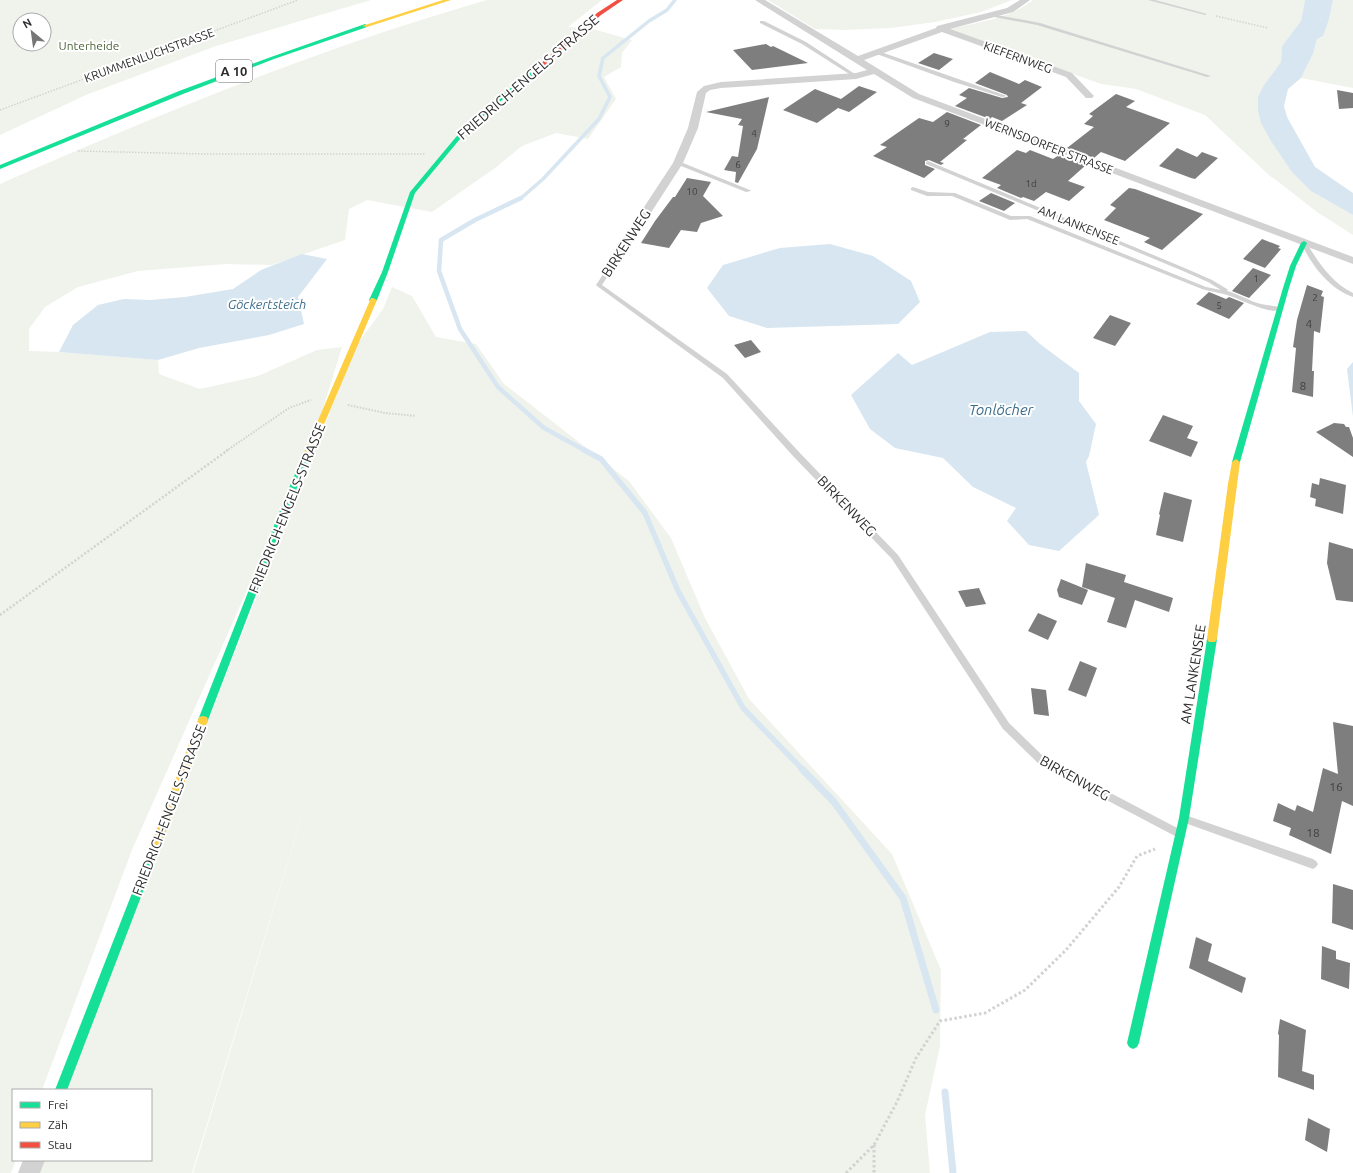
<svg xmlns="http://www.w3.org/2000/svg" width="1353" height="1173" viewBox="0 0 1353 1173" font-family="Ubuntu,sans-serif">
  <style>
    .green { fill: #f0f3eb; fill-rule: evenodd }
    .water { fill: #d7e6f0 }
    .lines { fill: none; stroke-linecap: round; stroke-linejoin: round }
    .stream-far3 { stroke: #d7e6f0; stroke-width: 3.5 }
    .stream-far2 { stroke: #d7e6f0; stroke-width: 4.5 }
    .stream-far1 { stroke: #d7e6f0; stroke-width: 5.5 }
    .stream { stroke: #d7e6f0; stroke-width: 7 }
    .building { fill: #7e7e7e }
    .path-far3 { stroke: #d2d2d2; stroke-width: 1.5; stroke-dasharray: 1.5 1.5; stroke-linecap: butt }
    .path-far2 { stroke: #d2d2d2; stroke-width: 2; stroke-dasharray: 1.5 1.5; stroke-linecap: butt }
    .path-far1 { stroke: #d2d2d2; stroke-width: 2.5; stroke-dasharray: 2 2; stroke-linecap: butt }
    .path { stroke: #d2d2d2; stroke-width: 3; stroke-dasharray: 2.5 2.5; stroke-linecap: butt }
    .lane { fill: #d2d2d2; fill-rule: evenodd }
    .street { fill: #d2d2d2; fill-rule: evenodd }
    .fast { fill: #16e098; fill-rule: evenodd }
    .slow { fill: #ffcf43; fill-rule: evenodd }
    .jam { fill: #f24e42; fill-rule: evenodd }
    .labels { text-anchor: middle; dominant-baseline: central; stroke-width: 4; stroke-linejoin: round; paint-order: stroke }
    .far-number-label { font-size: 10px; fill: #414141 }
    .far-park-label { font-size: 12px; fill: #50673b; stroke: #fff }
    .far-street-label { font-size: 12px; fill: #2d2d2d; stroke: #fff }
    .number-label { font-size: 12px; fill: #414141 }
    .shield { fill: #fff; stroke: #6c6c6c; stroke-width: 1 }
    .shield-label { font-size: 13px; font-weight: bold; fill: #2d2d2d }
    .far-water-label { font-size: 13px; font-style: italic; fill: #3c6e8d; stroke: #fff }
    .street-label { font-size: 14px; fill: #2d2d2d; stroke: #fff }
    .water-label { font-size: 15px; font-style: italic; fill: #3c6e8d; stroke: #fff }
  </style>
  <rect width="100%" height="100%" fill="#fff"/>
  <path class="green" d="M 0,0 L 371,0 L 216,46 L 86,95 L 0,135 ZM 20,20 L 44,20 L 44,44 L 20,44 Z
    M 487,0 L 602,0 L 568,27 L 589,28 L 632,40 L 622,53 L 621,67 L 604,77 L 616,99 L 588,139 L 556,133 L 522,146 L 495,168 L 432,212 L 367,200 L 349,209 L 345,240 L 272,265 L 226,264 L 138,271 L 78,287 L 45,307 L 29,329 L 29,351 L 59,352 L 158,360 L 159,374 L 200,389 L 258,376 L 317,350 L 342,347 L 313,441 L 132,850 L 42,1090 L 13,1090 L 13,1160 L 16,1160 L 11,1173 L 0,1173 L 0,184 C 159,114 320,48 487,0 Z
    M 768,0 L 1012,0 L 981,12 L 935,22 L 891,28 L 844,30 L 815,29 Z
    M 1033,0 L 1305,0 L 1301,21 L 1282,46 L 1281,62 L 1264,85 L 1311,191 L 1353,215 L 1353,235 L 1317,212 L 1276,180 L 1271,177 L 1205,115 L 1136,89 L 1101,84 L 948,29 C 977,23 1009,19 1033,0 Z
    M 1333,0 L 1353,0 L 1353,88 L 1301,78 L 1313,54 L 1317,39 L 1329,19 Z
    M 392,287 L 412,296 L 436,337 L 476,344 L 504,384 L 629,481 L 671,538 L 705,618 L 749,699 L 892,854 L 941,970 L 940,1046 L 925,1115 L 930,1173 L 193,1173 L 321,754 L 192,1173 L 30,1173 L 35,1160 L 151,1160 L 151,1090 L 62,1090 L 356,346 L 383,309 Z"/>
  <path class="water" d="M 1305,0 L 1333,0 L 1329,19 L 1323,36 L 1317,39 L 1313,54 L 1301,78 L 1288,89 L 1284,106 L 1287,117 L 1315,167 L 1353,193 L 1353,215 L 1311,191 L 1292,172 L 1271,141 L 1261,123 L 1258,110 L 1258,97 L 1264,85 L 1281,62 L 1282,46 L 1301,21 Z
    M 830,244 L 873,256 L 911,281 L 920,302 L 898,324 L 767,328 L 729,316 L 707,288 L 723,265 L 780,248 Z
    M 302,254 L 327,259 L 298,297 L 304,324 L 269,335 L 199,348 L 158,360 L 59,352 L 73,325 L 98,305 L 124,299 L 150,300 L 185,297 L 233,289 L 261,270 Z
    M 1026,331 L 1040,344 L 1079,373 L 1079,401 L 1096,424 L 1089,456 L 1086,462 L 1099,515 L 1059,551 L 1029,545 L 1007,521 L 1016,508 L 973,487 L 943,458 L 895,448 L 870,429 L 851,395 L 898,353 L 912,365 L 990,332 Z
    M 1353,362 L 1353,417 L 1347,369 Z"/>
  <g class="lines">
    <path class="stream-far3" d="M 520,199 L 543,179 L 599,119 L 610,97 L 599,76 L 603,58 L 649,21 L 667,10 L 675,0"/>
    <path class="stream-far2" d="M 521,198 L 475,220 L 441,240 L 439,271 L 460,329 L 498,387 L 544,428 L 586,451"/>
    <path class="stream-far1" d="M 584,450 L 601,459 L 645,513 L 678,591 L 743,708 L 803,770"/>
    <path class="stream" d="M 802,769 L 834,802 L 903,898 L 936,1010
      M 945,1092 L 953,1173"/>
  </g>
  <path class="building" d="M 766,44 L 771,47 L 773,46 L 808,63 L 752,70 L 733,50 Z
    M 934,53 L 953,59 L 939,70 L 918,63 Z
    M 990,72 L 1019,84 L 1025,80 L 1042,87 L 1021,103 L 1027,105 L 1002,121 L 992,117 L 990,119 L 955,106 L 967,98 L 959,95 L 969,88 L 1002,98 L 1008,97 L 1007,95 L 975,83 Z
    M 859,86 L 877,92 L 849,112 L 838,108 L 817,123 L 783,110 L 815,89 L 841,99 Z
    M 1337,90 L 1353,93 L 1353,108 L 1339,109 Z
    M 1116,94 L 1135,101 L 1126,107 L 1170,123 L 1125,161 L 1101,152 L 1094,158 L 1067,148 L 1094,127 L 1084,124 L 1093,116 L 1089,114 Z
    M 769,97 L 757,149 L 738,183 L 735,182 L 736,172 L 724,170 L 732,156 L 738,157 L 743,126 L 738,125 L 742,119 L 706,112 Z
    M 947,112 L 981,125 L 963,139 L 967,140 L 940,162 L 944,163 L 941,165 L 929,160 L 925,161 L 925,165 L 935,169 L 924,178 L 873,156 L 887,147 L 880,145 L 919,118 L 933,122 Z
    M 1177,148 L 1197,157 L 1202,152 L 1218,158 L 1195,179 L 1191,178 L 1159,166 Z
    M 1017,150 L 1026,153 L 1030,150 L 1053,159 L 1059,155 L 1086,165 L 1068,181 L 1085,187 L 1069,201 L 1046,192 L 1034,201 L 1023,197 L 1021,198 L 997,188 L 1001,185 L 982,178 Z
    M 687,178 L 711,182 L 703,196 L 723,216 L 701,223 L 697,232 L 681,230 L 669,248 L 641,243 L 655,221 L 673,197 L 675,197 Z
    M 1129,188 L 1135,189 L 1203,214 L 1162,250 L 1144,242 L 1150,238 L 1104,220 L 1116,208 L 1110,205 Z
    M 991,193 L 1015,203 L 1004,211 L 979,201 Z
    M 1262,239 L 1280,246 L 1278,248 L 1281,249 L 1265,268 L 1243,259 Z
    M 1253,268 L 1271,275 L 1249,298 L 1232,291 Z
    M 1307,285 L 1323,291 L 1321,296 L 1324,297 L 1320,333 L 1314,331 L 1312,371 L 1314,371 L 1313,397 L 1292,392 L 1296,348 L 1293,347 L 1297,320 Z
    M 1209,292 L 1226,299 L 1229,297 L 1244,303 L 1229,319 L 1196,304 Z
    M 1110,315 L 1131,323 L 1115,346 L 1093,338 Z
    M 751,340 L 761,352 L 745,358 L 734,345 Z
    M 1163,415 L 1193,426 L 1187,438 L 1198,442 L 1191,457 L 1149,441 Z
    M 1334,423 L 1344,424 L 1346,427 L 1349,427 L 1353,438 L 1353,457 L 1316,432 Z
    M 1320,478 L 1346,485 L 1343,514 L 1315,506 L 1316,499 L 1310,497 L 1312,483 L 1319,485 Z
    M 1164,492 L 1192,500 L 1183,542 L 1156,535 L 1160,515 L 1159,514 Z
    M 1329,542 L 1353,549 L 1353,602 L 1336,600 L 1327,563 Z
    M 1086,563 L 1126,575 L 1124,582 L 1173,598 L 1169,612 L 1135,600 L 1126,628 L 1107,622 L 1115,598 L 1082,587 Z
    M 1061,579 L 1088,590 L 1082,605 L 1059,597 L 1057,590 Z
    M 979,588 L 986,604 L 966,607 L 958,591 Z
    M 1038,613 L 1057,621 L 1048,640 L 1028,631 Z
    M 1080,661 L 1097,668 L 1086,697 L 1068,690 Z
    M 1031,688 L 1046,690 L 1049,716 L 1034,714 Z
    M 1333,722 L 1353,726 L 1353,806 L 1342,801 L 1331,854 L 1289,835 L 1291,828 L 1273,821 L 1278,803 L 1295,811 L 1297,805 L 1313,812 L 1323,768 L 1338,774 Z
    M 1333,884 L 1353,890 L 1353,930 L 1332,923 Z
    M 1196,937 L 1212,944 L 1208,961 L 1246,978 L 1242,993 L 1189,968 Z
    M 1322,946 L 1336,951 L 1336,959 L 1350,963 L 1349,989 L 1321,979 Z
    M 1280,1019 L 1306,1030 L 1302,1071 L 1314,1075 L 1314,1090 L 1278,1077 L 1279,1035 L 1278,1034 Z
    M 1308,1118 L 1330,1129 L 1327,1152 L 1305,1140 Z"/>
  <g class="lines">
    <path class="path-far3" d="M 1216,16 L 1268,28
      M 0,110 L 298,0
      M 78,151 L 204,154 L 425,154"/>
    <path class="path-far2" d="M 348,405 L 385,413 L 416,416
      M 226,451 L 289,408 L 311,400"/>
    <path class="path-far1" d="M 0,615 L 228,450"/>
    <path class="path" d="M 874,1145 L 874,1173
      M 846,1173 L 874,1145 L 897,1102 L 916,1058 L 940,1021 L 985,1013 L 1025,990 L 1066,950 L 1119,887 L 1137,856 L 1155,849"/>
    <path class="lane" d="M 1148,0 L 1155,0 L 1207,14 L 1205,15 Z
      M 991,14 L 1040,23 L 1211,76 L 1207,77 L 1037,25 L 989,16 L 989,15 Z
      M 760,21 L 764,21 L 806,42 L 858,76 L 854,77 L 802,44 L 760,23 Z
      M 874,51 L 878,51 L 1007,96 L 1002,97 L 954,82 L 874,53 Z
      M 678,161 L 750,190 L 751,191 L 746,192 L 676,164 L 676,162 Z
      M 928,161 L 1187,269 L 1212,280 L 1227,289 L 1228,290 L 1227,291 C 1239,294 1249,301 1261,304 C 1268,306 1277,305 1283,309 C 1273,316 1244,301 1233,297 C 1223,293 1212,292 1202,289 L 1027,219 L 1010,220 L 952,196 L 927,196 L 911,190 L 911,188 L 913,187 L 928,192 L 955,193 L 1011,216 L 1030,216 L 1206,287 L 1221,290 L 1208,282 L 1183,271 L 926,164 L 926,162 Z
      M 1304,241 L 1306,242 C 1318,262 1331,282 1353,293 L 1353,297 C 1329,289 1311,264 1301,243 Z
      M 610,266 L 613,268 L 602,285 L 727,374 L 799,452 L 898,555 L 1009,723 L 1046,759 L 1181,830 L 1183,833 L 1181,836 L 1178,837 L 1175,836 L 1040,765 L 1003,729 L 892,559 L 793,456 L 723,378 L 597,286 L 596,285 L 608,267 Z
      M 1185,815 L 1313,859 L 1316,861 L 1318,864 L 1316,867 L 1313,869 L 1185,823 L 1182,822 L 1180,819 L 1182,816 Z"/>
    <path class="street" d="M 755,0 L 765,0 L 858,56 L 936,28 L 937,26 L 1007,8 L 1020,0 L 1030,0 L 1013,12 L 950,29 L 1072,73 L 1092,94 L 1094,96 L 1092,98 L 1086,98 L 1066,77 L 942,32 L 864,60 L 919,94 L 1353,257 L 1353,264 L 913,98 L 874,74 L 856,79 L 721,88 L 710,90 L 706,93 L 698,128 L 683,163 L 614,270 L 606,270 L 604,268 L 673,163 L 688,128 L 697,92 L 704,86 L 721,82 L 856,73 L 867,70 Z
      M 23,1160 L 45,1160 L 40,1173 L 18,1173 Z"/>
    <path class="fast" d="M 365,24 L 368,26 L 367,27 L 274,59 L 183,94 L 0,169 L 0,165 L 179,91 L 271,57 Z
      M 536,68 L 541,69 L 492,108 L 460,139 L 415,193 L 388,272 L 377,300 L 373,302 L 371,302 L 369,300 L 382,272 L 410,192 L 456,137 L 488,106 Z
      M 1304,241 L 1307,243 L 1296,266 L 1289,288 L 1240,462 L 1239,464 L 1233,464 L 1232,462 L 1283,288 L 1290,266 L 1301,243 Z
      M 307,452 L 311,455 L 294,495 L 208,720 L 207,723 L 203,724 L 199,723 L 198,720 L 286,495 L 303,455 Z
      M 1212,635 L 1215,636 L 1217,639 L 1189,818 L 1139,1043 L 1137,1047 L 1133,1049 L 1129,1047 L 1127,1043 L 1179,818 L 1207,639 L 1209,636 Z
      M 157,837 L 161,838 L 162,842 L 67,1090 L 55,1090 L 152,842 L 153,838 Z"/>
    <path class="slow" d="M 443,0 L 451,0 L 367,27 L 362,26 Z
      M 371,298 L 373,298 L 377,300 L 311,455 L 310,457 L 304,457 L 303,455 Z
      M 1236,459 L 1240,462 L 1217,639 L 1215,642 L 1209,642 L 1207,639 L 1228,484 L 1232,462 Z
      M 203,716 L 207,717 L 208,720 L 162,842 L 161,846 L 157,847 L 153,846 L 152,842 L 198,720 L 199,717 Z"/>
    <path class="jam" d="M 617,0 L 623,0 L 601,15 L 540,70 L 536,70 L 536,68 L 597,13 Z"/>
  </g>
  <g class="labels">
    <g class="far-number-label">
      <text x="947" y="123">9</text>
      <text x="754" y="133">4</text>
      <text x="738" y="164">6</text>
      <text x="1031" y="183">1d</text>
      <text x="692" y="191">10</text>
      <text x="1256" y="278">1</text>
      <text x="1315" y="297">2</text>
      <text x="1219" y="305">5</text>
    </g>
    <g class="far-park-label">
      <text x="89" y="45">Unterheide</text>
    </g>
    <g class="far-street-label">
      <text transform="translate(149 55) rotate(-20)">KRUMMENLUCHSTRASSE</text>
      <text transform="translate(1018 57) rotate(20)">KIEFERNWEG</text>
      <text transform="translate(1049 146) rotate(21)">WERNSDORFER STRASSE</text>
      <text transform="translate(1079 225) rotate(22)">AM LANKENSEE</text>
    </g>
    <g class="number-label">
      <text x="1309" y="323">4</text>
      <text x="1303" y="385">8</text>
      <text x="1336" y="786">16</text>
      <text x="1313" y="832">18</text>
    </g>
    <rect class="shield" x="216" y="60" width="36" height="22" rx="3"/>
    <g class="shield-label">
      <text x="234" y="71">A 10</text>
    </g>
    <g class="far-water-label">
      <text x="267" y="304">Göckertsteich</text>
    </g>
    <g class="street-label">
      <text transform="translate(528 77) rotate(-41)">FRIEDRICH-ENGELS-STRASSE</text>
      <text transform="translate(626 243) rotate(-57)">BIRKENWEG</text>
      <text transform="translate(847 506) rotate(46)">BIRKENWEG</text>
      <text transform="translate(287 508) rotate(-68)">FRIEDRICH-ENGELS-STRASSE</text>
      <text transform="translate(1193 674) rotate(-81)">AM LANKENSEE</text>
      <text transform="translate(1075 778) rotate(29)">BIRKENWEG</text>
      <text transform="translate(169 810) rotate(-69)">FRIEDRICH-ENGELS-STRASSE</text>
    </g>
    <g class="water-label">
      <text x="1001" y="409">Tonlöcher</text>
    </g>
  </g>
  <rect x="12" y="1089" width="140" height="72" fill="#ffffff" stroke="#ababab"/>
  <rect x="20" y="1102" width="20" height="6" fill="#16e098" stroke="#ababab"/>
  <text x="48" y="1109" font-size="12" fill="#2d2d2d">Frei</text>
  <rect x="20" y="1122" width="20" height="6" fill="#ffcf43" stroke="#ababab"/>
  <text x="48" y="1129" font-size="12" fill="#2d2d2d">Zäh</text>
  <rect x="20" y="1142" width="20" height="6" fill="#f24e42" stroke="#ababab"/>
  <text x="48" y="1149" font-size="12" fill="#2d2d2d">Stau</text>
  <g transform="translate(32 32) rotate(331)"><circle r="19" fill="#ffffff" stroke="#ababab"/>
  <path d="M0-3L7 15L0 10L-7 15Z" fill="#767676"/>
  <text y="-6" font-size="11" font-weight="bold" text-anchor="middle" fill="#2d2d2d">N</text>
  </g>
</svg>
